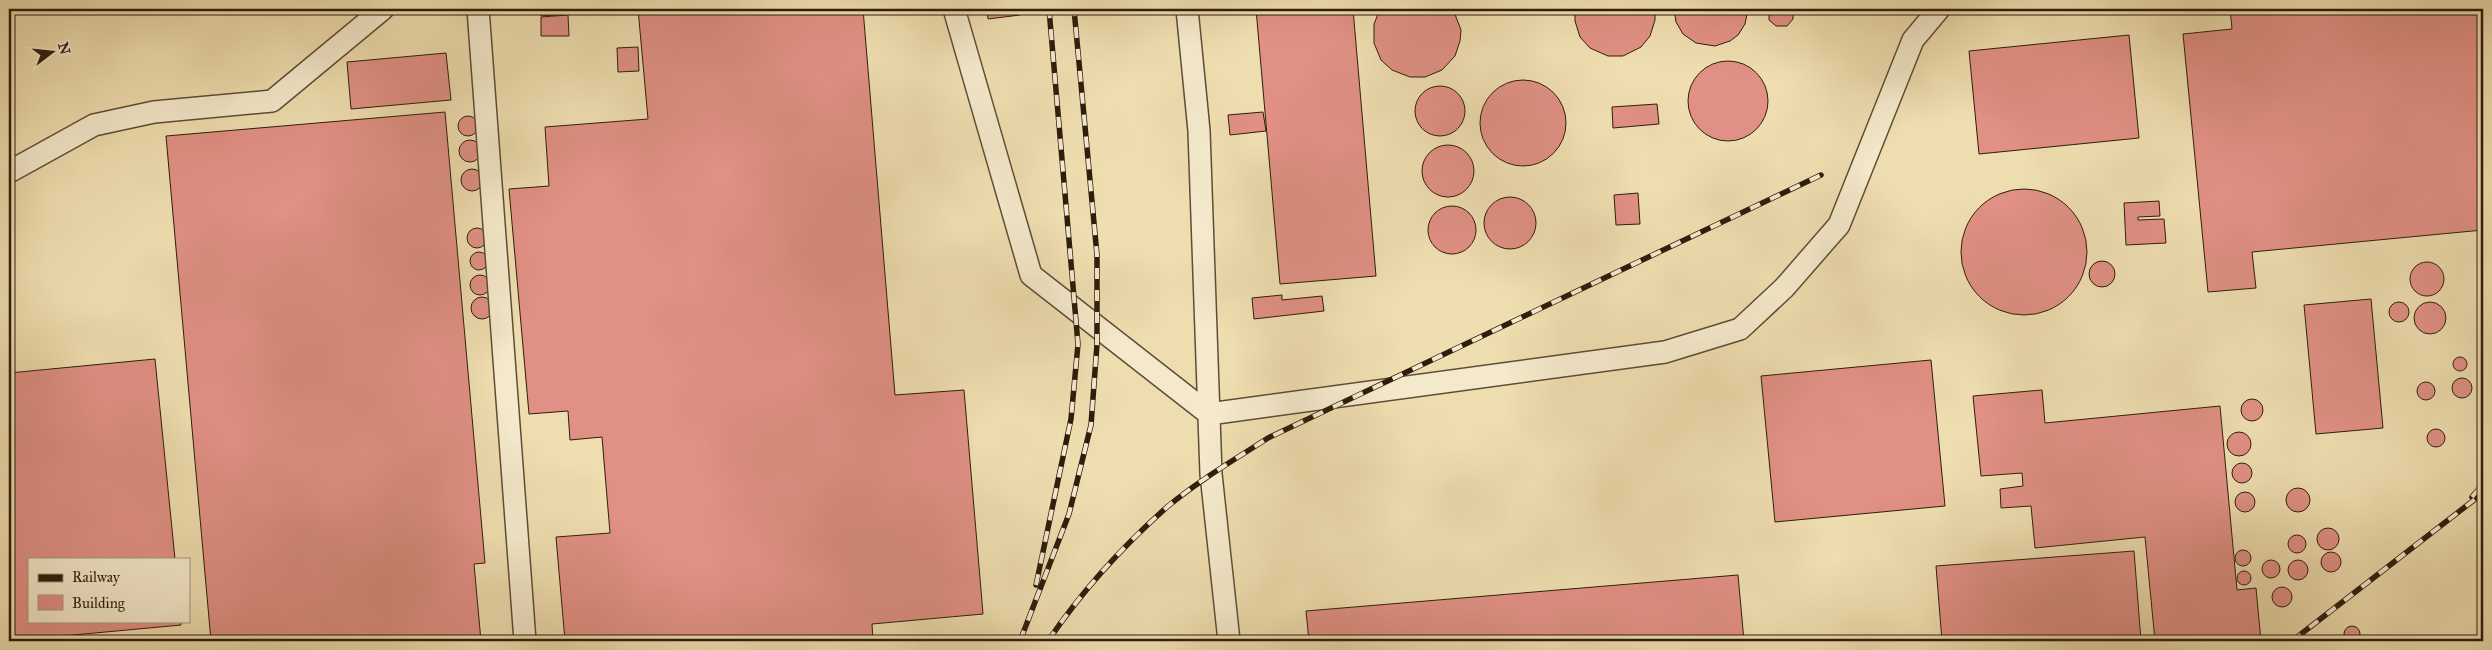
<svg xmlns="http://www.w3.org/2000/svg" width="2492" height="650" viewBox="0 0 2492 650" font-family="'IM FELL Great Primer',serif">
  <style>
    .building { fill: #e09084; stroke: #2e1d0c }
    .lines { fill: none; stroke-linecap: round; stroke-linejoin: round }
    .service-casing { stroke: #5e4d35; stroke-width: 24 }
    .service { stroke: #f4e9cb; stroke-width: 21 }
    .rail-casing { stroke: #2e1d0c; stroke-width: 5.5 }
    .rail { stroke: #f4e9cb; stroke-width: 4; stroke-dasharray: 11; stroke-linecap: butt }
  </style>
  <rect width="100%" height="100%" fill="#eeddaf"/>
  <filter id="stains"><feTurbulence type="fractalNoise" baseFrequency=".004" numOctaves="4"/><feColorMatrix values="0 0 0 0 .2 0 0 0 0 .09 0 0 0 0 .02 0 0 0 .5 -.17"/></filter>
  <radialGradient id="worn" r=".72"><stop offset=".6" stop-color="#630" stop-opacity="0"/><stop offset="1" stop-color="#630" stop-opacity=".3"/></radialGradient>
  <path class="building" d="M 541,9 L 568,9 L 568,14 L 541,16 Z
    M 638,9 L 863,9 L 895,395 L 964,390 L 983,614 L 872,624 L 873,641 L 565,641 L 556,537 L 610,533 L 602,437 L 570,440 L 568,411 L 529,414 L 509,189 L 549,186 L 545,127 L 648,119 Z
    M 987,9 L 1020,9 L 1020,15 L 988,19 Z
    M 1256,9 L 1353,9 L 1376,276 L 1280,284 Z
    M 1380,9 L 1453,9 L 1461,30 L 1460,41 L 1455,56 L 1442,70 L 1425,77 L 1410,77 L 1392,70 L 1381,60 L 1374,43 L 1374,24 Z
    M 1575,9 L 1655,9 L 1655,20 L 1650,36 L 1641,47 L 1623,56 L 1608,56 L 1590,48 L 1580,37 L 1575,21 Z
    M 1674,9 L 1748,9 L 1745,24 L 1738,35 L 1730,41 L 1715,46 L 1696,43 L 1683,34 L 1676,22 Z
    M 1793,9 L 1793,19 L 1787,26 L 1776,26 L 1769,20 L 1769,9 Z
    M 2230,9 L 2483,9 L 2483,230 L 2252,252 L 2256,288 L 2208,292 L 2183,34 L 2232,29 Z
    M 568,15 L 569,36 L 541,36 L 541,17 Z
    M 2129,35 L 2139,138 L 1979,154 L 1969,51 Z
    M 638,47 L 639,71 L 618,72 L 617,48 Z
    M 446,53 L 451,100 L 351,109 L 347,62 Z
    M1688 101a40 40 0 1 1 80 0a40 40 0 1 1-80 0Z
    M1480 123a43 43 0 1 1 86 0a43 43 0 1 1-86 0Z
    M1415 111a25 25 0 1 1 50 0a25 25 0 1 1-50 0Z
    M 1657,104 L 1659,124 L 1613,128 L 1612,107 Z
    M 445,112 L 485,563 L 474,564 L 481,641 L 211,641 L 166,136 Z
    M 1263,112 L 1266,131 L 1230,135 L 1228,115 Z
    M458 126a10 10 0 1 1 20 0a10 10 0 1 1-20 0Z
    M459 151a11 11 0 1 1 22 0a11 11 0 1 1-22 0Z
    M1422 171a26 26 0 1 1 52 0a26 26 0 1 1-52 0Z
    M461 180a11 11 0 1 1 22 0a11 11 0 1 1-22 0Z
    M1961 252a63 63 0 1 1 126 0a63 63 0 1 1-126 0Z
    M 1638,193 L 1640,224 L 1616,225 L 1614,195 Z
    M1484 223a26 26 0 1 1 52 0a26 26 0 1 1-52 0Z
    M 2159,201 L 2160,216 L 2138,217 L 2138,220 L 2164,219 L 2166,243 L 2126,245 L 2124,203 Z
    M1428 230a24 24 0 1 1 48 0a24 24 0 1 1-48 0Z
    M467 238a10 10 0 1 1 20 0a10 10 0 1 1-20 0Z
    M470 261a9 9 0 1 1 18 0a9 9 0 1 1-18 0Z
    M2089 274a13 13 0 1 1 26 0a13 13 0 1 1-26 0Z
    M2410 279a17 17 0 1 1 34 0a17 17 0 1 1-34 0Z
    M470 285a10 10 0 1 1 20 0a10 10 0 1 1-20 0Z
    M 1282,295 L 1282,300 L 1322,296 L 1324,311 L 1254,319 L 1252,298 Z
    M471 308a11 11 0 1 1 22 0a11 11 0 1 1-22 0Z
    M 2371,299 L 2383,428 L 2316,434 L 2304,305 Z
    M2414 318a16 16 0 1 1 32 0a16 16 0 1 1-32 0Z
    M2389 312a10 10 0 1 1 20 0a10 10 0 1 1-20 0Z
    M2453 364a7 7 0 1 1 14 0a7 7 0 1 1-14 0Z
    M 155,359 L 175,559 L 29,559 L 29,621 L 181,621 L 181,625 L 9,641 L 9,373 Z
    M 1931,360 L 1945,506 L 1775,522 L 1761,376 Z
    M2452 388a10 10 0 1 1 20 0a10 10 0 1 1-20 0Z
    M2417 391a9 9 0 1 1 18 0a9 9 0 1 1-18 0Z
    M 2042,390 L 2045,423 L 2220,406 L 2237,590 L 2256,588 L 2261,641 L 2155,641 L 2145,537 L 2035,548 L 2031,506 L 2001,508 L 2000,489 L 2023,486 L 2022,473 L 1981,476 L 1973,396 Z
    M2241 410a11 11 0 1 1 22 0a11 11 0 1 1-22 0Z
    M2427 438a9 9 0 1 1 18 0a9 9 0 1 1-18 0Z
    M2227 444a12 12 0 1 1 24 0a12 12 0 1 1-24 0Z
    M2232 473a10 10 0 1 1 20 0a10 10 0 1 1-20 0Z
    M2286 500a12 12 0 1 1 24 0a12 12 0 1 1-24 0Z
    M2235 502a10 10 0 1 1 20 0a10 10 0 1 1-20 0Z
    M2317 539a11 11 0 1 1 22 0a11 11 0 1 1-22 0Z
    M2288 544a9 9 0 1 1 18 0a9 9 0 1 1-18 0Z
    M2235 558a8 8 0 1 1 16 0a8 8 0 1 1-16 0Z
    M 2134,551 L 2141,641 L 1942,641 L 1936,566 Z
    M2321 562a10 10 0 1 1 20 0a10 10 0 1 1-20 0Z
    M2262 569a9 9 0 1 1 18 0a9 9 0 1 1-18 0Z
    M2288 570a10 10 0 1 1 20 0a10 10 0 1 1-20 0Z
    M2237 578a7 7 0 1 1 14 0a7 7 0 1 1-14 0Z
    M 1738,575 L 1744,641 L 1309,641 L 1306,611 Z
    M2272 597a10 10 0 1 1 20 0a10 10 0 1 1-20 0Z
    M2344 634a8 8 0 1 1 16 0a8 8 0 1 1-16 0Z"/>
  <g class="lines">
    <defs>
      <path id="service" d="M 478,9 L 525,641
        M 954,9 L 1031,275 L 1209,414 L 1665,352 L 1740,329 L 1784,288 L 1839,225 L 1913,40 L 1939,9
        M 1187,9 L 1199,131 L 1211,474 L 1229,641
        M 9,172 L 94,125 L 154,112 L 272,101 L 383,9"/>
    </defs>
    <use href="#service" class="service-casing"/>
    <use href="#service" class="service"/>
    <defs>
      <path id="rail" d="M 2472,497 L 2483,484
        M 1036,585 L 1071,419 L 1078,344 L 1049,9
        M 1020,641 L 1069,514 L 1091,425 L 1097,344 L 1097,255 L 1074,9
        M 1048,641 C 1082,591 1122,547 1167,507 C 1198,481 1234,460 1268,438 L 1821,175
        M 2292,641 L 2483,493"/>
    </defs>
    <use href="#rail" class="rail-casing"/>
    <use href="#rail" class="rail"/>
  </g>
  <rect width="2492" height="650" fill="none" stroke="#eeddaf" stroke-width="30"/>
  <rect x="10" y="10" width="2472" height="630" fill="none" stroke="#2e1d0c" stroke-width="2.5"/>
  <rect x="15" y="15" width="2462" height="620" fill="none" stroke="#2e1d0c"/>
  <rect x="28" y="558" width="162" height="65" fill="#f4e9cb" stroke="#a5977f"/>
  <rect x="38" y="574" width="25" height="8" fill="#2e1d0c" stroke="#a5977f"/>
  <text x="72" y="582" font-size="15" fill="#2e1d0c">Railway</text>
  <rect x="38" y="595" width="25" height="15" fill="#e09084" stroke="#a5977f"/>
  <text x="72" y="608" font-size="15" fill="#2e1d0c">Building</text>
  <g transform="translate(52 52) rotate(74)" stroke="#f4e9cb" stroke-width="4" paint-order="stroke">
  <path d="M0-4L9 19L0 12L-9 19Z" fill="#2e1d0c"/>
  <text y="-8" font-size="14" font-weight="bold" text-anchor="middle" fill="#2e1d0c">N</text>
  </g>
  <rect width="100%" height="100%" filter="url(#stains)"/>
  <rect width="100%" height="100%" fill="url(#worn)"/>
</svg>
